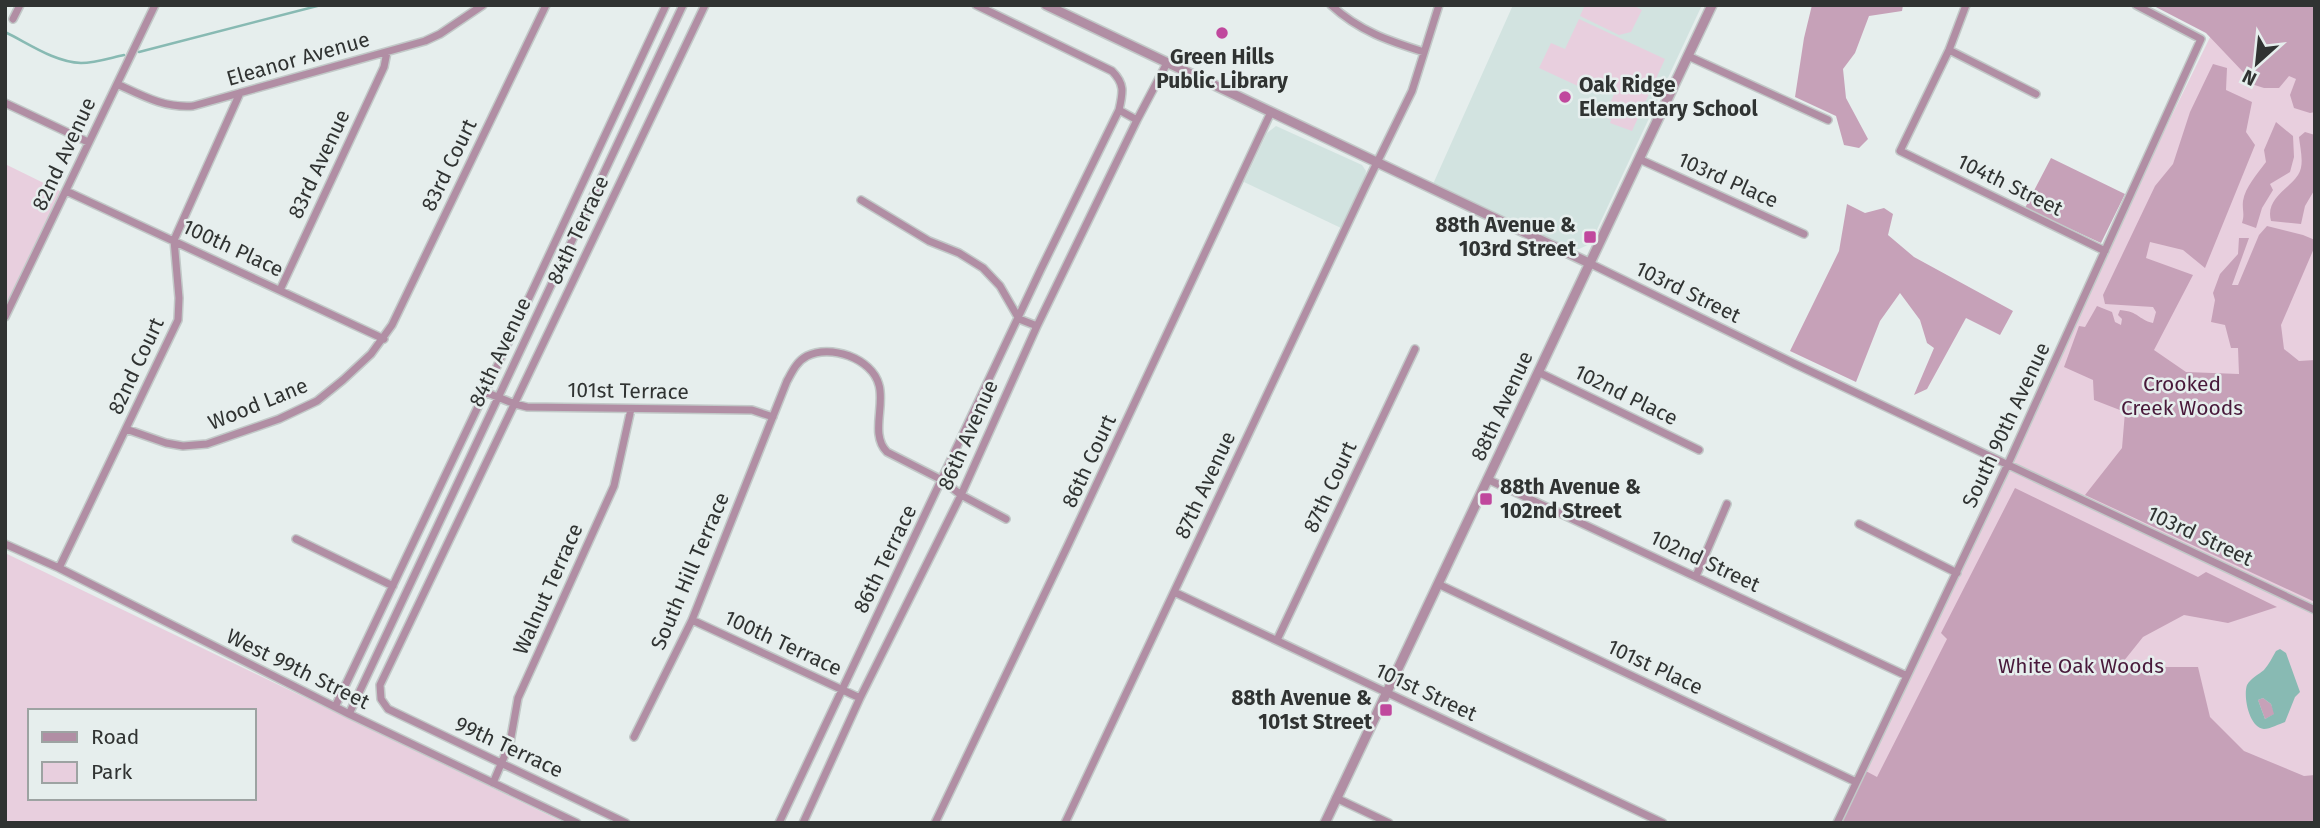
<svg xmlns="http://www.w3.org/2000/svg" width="2320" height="828" viewBox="0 0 2320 828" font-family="'Fira Sans',sans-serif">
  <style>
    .built { fill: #d2e3e0 }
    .green { fill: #e8cfde; fill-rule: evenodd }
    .forest { fill: #c6a1b8 }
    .water { fill: #88bab3; fill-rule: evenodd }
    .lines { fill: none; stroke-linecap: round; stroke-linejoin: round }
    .stream { stroke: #88bab3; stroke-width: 2.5 }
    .minor-casing { stroke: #c2c9c8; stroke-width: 10 }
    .tertiary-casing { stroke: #c2c9c8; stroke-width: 12 }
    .minor { stroke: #b18ea4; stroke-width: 7 }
    .tertiary { stroke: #b18ea4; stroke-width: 9 }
    .poi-dot { fill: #c0489d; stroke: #e6eeed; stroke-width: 2.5 }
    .labels { text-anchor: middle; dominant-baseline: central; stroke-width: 5; stroke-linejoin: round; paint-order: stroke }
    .poi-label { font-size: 21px; font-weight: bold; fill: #303332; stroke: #e6eeed; text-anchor: start }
    .street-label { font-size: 21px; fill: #303332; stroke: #e6eeed }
    .park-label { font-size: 21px; fill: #48193a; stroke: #e6eeed }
  </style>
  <rect width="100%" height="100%" fill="#e6eeed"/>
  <path class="built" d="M 1513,5 L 1702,5 L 1593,238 L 1590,244 L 1579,249 L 1573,249 L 1550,240 L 1433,184 Z
    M 1276,126 L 1362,165 L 1366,171 L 1365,178 L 1341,228 L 1244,182 L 1267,133 Z"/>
  <path class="green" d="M 1581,5 L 1633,5 L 1642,10 L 1631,32 L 1619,35 L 1580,16 L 1584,7 Z
    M 2315,5 L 2315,823 L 1834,823 L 2004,460 L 2215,27 Z
    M 1579,19 L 1665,59 L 1632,131 L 1610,123 L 1611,120 L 1604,117 L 1615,92 L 1585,78 L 1580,87 L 1539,68 L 1551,43 L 1565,49 Z
    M 5,164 L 62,192 L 5,310 Z
    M 5,553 L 565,823 L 5,823 ZM 30,711 L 254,711 L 254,798 L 30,798 Z"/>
  <path class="forest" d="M 1812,5 L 1903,5 L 1902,11 L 1869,16 L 1855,53 L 1843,69 L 1846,98 L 1868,139 L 1859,148 L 1844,145 L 1836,116 L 1795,97 L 1804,38 Z
    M 2152,5 L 2315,5 L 2315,112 L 2310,113 L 2294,108 L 2290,95 L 2296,79 L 2289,76 L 2279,88 L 2264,88 L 2242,81 L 2244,73 L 2206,33 Z
    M 2213,64 L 2227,68 L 2226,90 L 2252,102 L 2246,132 L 2255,145 L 2205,268 L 2183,250 L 2150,242 L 2146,258 L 2193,275 L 2154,350 L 2186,372 L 2239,374 L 2238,348 L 2231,348 L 2225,325 L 2211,322 L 2215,300 L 2213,293 L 2220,274 L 2238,254 L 2239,238 L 2249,238 L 2232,285 L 2238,285 L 2259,235 L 2267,226 L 2303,235 L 2315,240 L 2315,246 L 2281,325 L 2284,349 L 2299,361 L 2315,360 L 2315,602 L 2085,495 L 2122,448 L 2125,412 L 2094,400 L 2093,380 L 2064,367 L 2079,326 L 2085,327 L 2097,306 L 2112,312 L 2115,322 L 2121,325 L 2122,319 L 2118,315 L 2120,310 C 2140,312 2137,319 2153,323 L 2156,312 L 2153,307 L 2105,304 L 2103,295 L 2155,186 L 2173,164 L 2190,112 Z
    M 2276,122 L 2293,136 L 2294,157 L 2290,172 L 2270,184 L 2273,190 L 2262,208 L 2256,228 L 2242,223 C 2245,214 2242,210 2243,201 C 2245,187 2258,173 2266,162 L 2264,150 Z
    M 2305,132 L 2315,135 L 2315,189 L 2305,206 L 2301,224 L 2271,221 C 2265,199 2288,190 2298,175 C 2305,165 2300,148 2299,137 Z
    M 2051,158 L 2125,194 L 2101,243 L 2025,208 Z
    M 1847,204 L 1865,213 L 1884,208 L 1893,214 L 1888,235 L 1914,257 L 2013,311 L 2000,335 L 1966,318 L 1927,389 L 1914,395 L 1934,348 L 1927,343 L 1920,320 L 1900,293 L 1880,321 L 1856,382 L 1790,351 L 1839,251 Z
    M 2015,488 L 2198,577 L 2206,572 L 2277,607 L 2228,623 L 2184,615 L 2143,637 L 2123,662 L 2164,667 L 2198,667 L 2210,717 L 2244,751 L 2304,776 L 2315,775 L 2315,823 L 1842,823 L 1864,770 L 1877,777 L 1947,639 L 1941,633 Z
    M 2263,698 L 2271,704 L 2275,714 L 2265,719 L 2258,700 Z"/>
  <path class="water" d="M 2280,649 L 2286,653 L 2300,692 L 2295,697 L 2285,722 C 2279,724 2270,729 2264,729 C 2249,728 2243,696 2247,685 C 2251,678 2258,675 2264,670 C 2269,664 2272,658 2276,651 ZM 2263,698 L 2271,704 L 2274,714 L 2265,719 L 2258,700 Z"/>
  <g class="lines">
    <path class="stream" d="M 5,32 C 28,43 54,62 81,63 C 95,63 110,58 124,55
      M 139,52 L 321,5"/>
    <defs>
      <path id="minor" d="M 1331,5 C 1359,31 1389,41 1424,52
        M 1966,5 L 1949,50 L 1900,151 L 2105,251
        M 13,19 L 20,5
        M 1949,50 L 2036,94
        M 1688,56 L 1828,120
        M 117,84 C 143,96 164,108 193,106 L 425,41 L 440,34 L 483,5
        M 5,103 L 88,142
        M 1119,110 L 1137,120
        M 1639,159 L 1804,234
        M 66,191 L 384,339
        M 861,200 L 929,241 L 959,253 L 983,268 L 1000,286 L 1019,319 L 1037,326
        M 1589,263 L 1795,364 L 2315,610
        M 280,290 L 384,67 L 387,52
        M 5,317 L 155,5
        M 1538,372 L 1699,450
        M 485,392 L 515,404 L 527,407 L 752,410 L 773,417
        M 126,429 L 166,443 L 183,446 L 207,444 L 279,419 L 317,401 L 343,380 L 371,354 L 392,325 L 546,5
        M 1487,479 L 1907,676
        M 1859,524 L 1957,573
        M 296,539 L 393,586
        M 5,544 L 59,568 L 349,714 L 577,823
        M 59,568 L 178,320 L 179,298 L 174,240 L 240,93
        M 1696,576 L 1727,504
        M 1438,584 L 1856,782
        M 1174,592 L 1663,823
        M 692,620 L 860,698
        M 1277,640 L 1415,349
        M 335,707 L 485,392 L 666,5
        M 349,714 L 683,5
        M 634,737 L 692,620 L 787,381 C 792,372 797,361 807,356 C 830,344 872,358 879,385 C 885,406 870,435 887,452 L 942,480 L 961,495 L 1006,519
        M 493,783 L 510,743 L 518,698 L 614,486 L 631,409
        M 1336,798 L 1389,823
        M 626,823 L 388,709 L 381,699 L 380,685 L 705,5
        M 779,823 L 1041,269 L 1119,110 C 1123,92 1125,84 1112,71 L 976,5
        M 803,823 L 860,698 L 961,495 L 1037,326 L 1137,120 L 1167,63
        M 935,823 L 1068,545 L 1271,112
        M 1065,823 L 1365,187 L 1412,91 L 1439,5
        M 1837,823 L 2008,464 L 2201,39 L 2136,5"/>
      <path id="tertiary" d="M 1046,5 L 1589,263
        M 1325,823 L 1712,5"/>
    </defs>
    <use href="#minor" class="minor-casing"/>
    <use href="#tertiary" class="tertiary-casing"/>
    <use href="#minor" class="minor"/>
    <use href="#tertiary" class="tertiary"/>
  </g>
  <g class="poi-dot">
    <circle cx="1222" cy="33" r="7"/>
    <circle cx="1565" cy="97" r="7"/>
    <rect x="1583" y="230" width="14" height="14" rx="3.5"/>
    <rect x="1479" y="492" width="14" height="14" rx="3.5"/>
    <rect x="1379" y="703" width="14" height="14" rx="3.5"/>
  </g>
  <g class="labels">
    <g class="poi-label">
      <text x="1222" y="57" text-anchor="middle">Green Hills<tspan x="1222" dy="24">Public Library</tspan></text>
      <text x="1579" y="85">Oak Ridge<tspan x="1579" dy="24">Elementary School</tspan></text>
      <text x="1576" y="225" text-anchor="end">88th Avenue &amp;<tspan x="1576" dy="24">103rd Street</tspan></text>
      <text x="1500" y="487">88th Avenue &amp;<tspan x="1500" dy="24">102nd Street</tspan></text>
      <text x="1372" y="698" text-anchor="end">88th Avenue &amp;<tspan x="1372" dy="24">101st Street</tspan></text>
    </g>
    <g class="street-label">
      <text transform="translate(298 59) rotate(-16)">Eleanor Avenue</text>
      <text transform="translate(64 154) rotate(-65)">82nd Avenue</text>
      <text transform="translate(319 164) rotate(-65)">83rd Avenue</text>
      <text transform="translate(449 165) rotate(-64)">83rd Court</text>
      <text transform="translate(1728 180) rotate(24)">103rd Place</text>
      <text transform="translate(2010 185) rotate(26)">104th Street</text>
      <text transform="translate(578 230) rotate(-65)">84th Terrace</text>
      <text transform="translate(233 248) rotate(25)">100th Place</text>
      <text transform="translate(1688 292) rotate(26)">103rd Street</text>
      <text transform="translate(500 352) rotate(-65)">84th Avenue</text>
      <text transform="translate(136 366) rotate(-65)">82nd Court</text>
      <text transform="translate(628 391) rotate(1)">101st Terrace</text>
      <text transform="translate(1626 395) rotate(26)">102nd Place</text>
      <text transform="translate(258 404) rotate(-22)">Wood Lane</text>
      <text transform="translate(1502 406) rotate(-65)">88th Avenue</text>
      <text transform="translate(2006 425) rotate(-65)">South 90th Avenue</text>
      <text transform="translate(968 435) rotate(-66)">86th Avenue</text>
      <text transform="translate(1089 461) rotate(-65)">86th Court</text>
      <text transform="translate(1205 485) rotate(-65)">87th Avenue</text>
      <text transform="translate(1330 487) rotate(-65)">87th Court</text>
      <text transform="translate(2200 536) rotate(25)">103rd Street</text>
      <text transform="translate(885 559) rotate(-64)">86th Terrace</text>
      <text transform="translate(1705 561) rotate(25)">102nd Street</text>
      <text transform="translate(690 571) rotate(-67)">South Hill Terrace</text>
      <text transform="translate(548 589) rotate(-66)">Walnut Terrace</text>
      <text transform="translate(783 643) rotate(25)">100th Terrace</text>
      <text transform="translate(1655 667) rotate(25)">101st Place</text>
      <text transform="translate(298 669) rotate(26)">West 99th Street</text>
      <text transform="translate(1426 692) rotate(25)">101st Street</text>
      <text transform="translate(509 747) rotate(25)">99th Terrace</text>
    </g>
    <g class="park-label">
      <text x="2182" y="384">Crooked<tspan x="2182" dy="24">Creek Woods</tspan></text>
      <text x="2081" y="666">White Oak Woods</text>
    </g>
  </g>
  <rect width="2320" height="828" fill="none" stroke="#303332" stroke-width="14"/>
  <rect x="28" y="709" width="228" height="91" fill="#e6eeed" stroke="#9da3a2" stroke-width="2"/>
  <rect x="42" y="732" width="35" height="10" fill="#b18ea4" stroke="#9da3a2" stroke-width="2"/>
  <text x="91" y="744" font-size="21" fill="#303332">Road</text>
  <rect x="42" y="762" width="35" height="21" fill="#e8cfde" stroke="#9da3a2" stroke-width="2"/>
  <text x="91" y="779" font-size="21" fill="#303332">Park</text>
  <g transform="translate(2257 63) rotate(207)" stroke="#e6eeed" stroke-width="5" paint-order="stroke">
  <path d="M0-5L12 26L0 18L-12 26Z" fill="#303332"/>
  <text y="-10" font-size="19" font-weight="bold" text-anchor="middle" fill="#303332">N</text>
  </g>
</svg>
